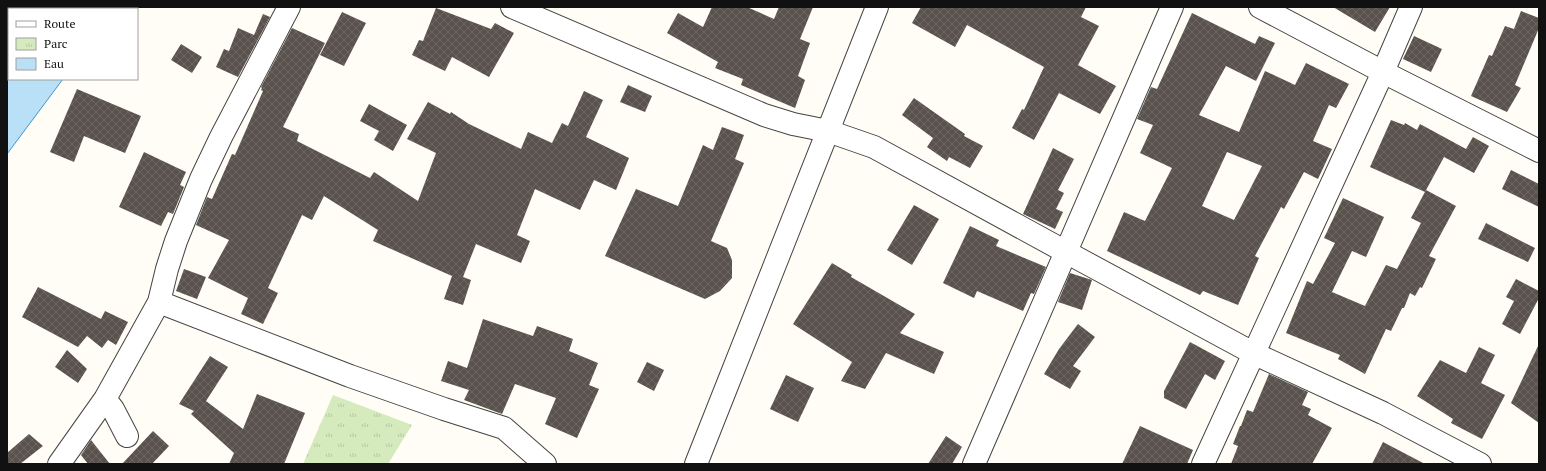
<svg xmlns="http://www.w3.org/2000/svg" width="1546" height="471" viewBox="0 0 1546 471" font-family="'PT Serif',serif">
  <style>
    .park { fill: url(#park-tufts) }
    .water { fill: #b9e0f7; stroke: #3f96cf }
    .building { fill: url(#building-cross-hatch); fill-rule: evenodd }
    .lines { fill: none; stroke-linecap: round; stroke-linejoin: round }
    .minor-casing { stroke: #444; stroke-width: 24 }
    .minor { stroke: #fff; stroke-width: 22 }
  </style>
  <defs>
    <pattern id="park-tufts" width="24" height="20" patternUnits="userSpaceOnUse"><rect width="24" height="20" fill="#d5ebbd"/><path d="M3 7l-1-3M5 7V3M7 7l1-3M15 17l-1-3M17 17v-4M19 17l1-3" fill="none" stroke="#b6c8a1"/></pattern>
    <pattern id="building-cross-hatch" width="8" height="8" patternUnits="userSpaceOnUse"><rect width="8" height="8" fill="#5a524d"/><path d="M0 0l8 8M0 8l8-8" fill="none" stroke="#6d6662"/></pattern>
  </defs>
  <rect width="100%" height="100%" fill="#fffdf5"/>
  <path class="park" d="M 333,395 L 412,425 L 388,464 L 303,464 Z"/>
  <path class="water" d="M 7,7 L 110,7 L 109,9 L 9,9 L 9,79 L 63,79 L 7,154 Z"/>
  <path class="building" d="M 712,7 L 747,7 L 774,19 L 779,7 L 813,7 L 800,39 L 810,43 L 798,76 L 805,80 L 795,108 L 741,85 L 743,79 L 715,68 L 718,62 L 667,33 L 678,13 L 703,27 Z
    M 921,7 L 1086,7 L 1081,17 L 1099,26 L 1078,65 L 1116,86 L 1100,114 L 1059,93 L 1034,140 L 1012,128 L 1022,109 L 1024,110 L 1044,67 L 967,25 L 955,47 L 912,23 Z
    M 1333,7 L 1390,7 L 1375,32 Z
    M 436,8 L 491,29 L 495,23 L 514,33 L 489,77 L 452,57 L 445,71 L 412,55 L 419,40 L 423,41 Z
    M 1521,11 L 1539,18 L 1539,28 L 1515,85 L 1521,88 L 1507,112 L 1471,96 L 1489,55 L 1492,56 L 1505,26 L 1514,29 Z
    M 342,12 L 366,23 L 344,66 L 320,55 Z
    M 1192,13 L 1255,44 L 1259,36 L 1275,43 L 1256,81 L 1226,66 L 1199,115 L 1239,132 L 1265,71 L 1295,85 L 1306,63 L 1349,84 L 1336,108 L 1329,105 L 1313,141 L 1332,149 L 1318,179 L 1304,172 L 1284,209 L 1281,207 L 1255,256 L 1259,258 L 1238,305 L 1203,291 L 1200,295 L 1107,251 L 1124,212 L 1145,221 L 1172,168 L 1140,153 L 1153,125 L 1137,119 L 1151,87 L 1157,89 ZM 1227,152 L 1262,166 L 1234,220 L 1202,206 Z
    M 263,14 L 270,17 L 238,77 L 216,67 L 224,49 L 229,51 L 238,28 L 254,35 Z
    M 292,28 L 325,43 L 283,127 L 299,134 L 297,141 L 370,178 L 374,172 L 418,201 L 436,153 L 407,139 L 428,102 L 450,114 L 451,112 L 469,124 L 521,149 L 528,132 L 552,143 L 562,123 L 568,126 L 584,91 L 603,100 L 586,137 L 629,158 L 616,190 L 594,180 L 580,210 L 535,189 L 517,235 L 530,241 L 521,263 L 476,244 L 463,277 L 471,280 L 463,305 L 444,299 L 452,276 L 373,241 L 378,230 L 324,196 L 312,220 L 302,215 L 268,288 L 278,293 L 263,324 L 241,314 L 248,298 L 208,278 L 229,240 L 196,225 L 207,197 L 212,199 L 232,154 L 235,155 L 263,91 L 261,90 L 262,88 L 261,87 Z
    M 1414,36 L 1442,49 L 1431,72 L 1403,59 Z
    M 181,44 L 202,57 L 192,73 L 171,60 Z
    M 628,85 L 652,96 L 645,112 L 620,102 Z
    M 77,89 L 141,116 L 125,153 L 84,136 L 74,162 L 50,152 Z
    M 914,98 L 965,134 L 964,136 L 983,146 L 970,168 L 949,157 L 947,161 L 927,147 L 933,138 L 902,115 Z
    M 369,104 L 407,125 L 393,151 L 374,140 L 379,131 L 360,121 Z
    M 1391,120 L 1404,125 L 1405,123 L 1417,130 L 1420,124 L 1466,149 L 1473,137 L 1489,146 L 1474,173 L 1444,157 L 1425,192 L 1370,167 Z
    M 722,127 L 744,135 L 735,159 L 744,163 L 711,241 L 727,248 L 732,260 L 732,278 L 720,291 L 705,299 L 605,256 L 636,189 L 678,206 L 703,145 L 713,150 Z
    M 1053,148 L 1074,159 L 1058,190 L 1064,193 L 1056,209 L 1063,212 L 1055,229 L 1023,214 Z
    M 144,152 L 186,172 L 180,185 L 184,187 L 173,214 L 168,212 L 161,226 L 119,207 Z
    M 1511,170 L 1539,184 L 1539,207 L 1502,189 Z
    M 1426,190 L 1456,206 L 1429,256 L 1436,259 L 1422,288 L 1420,287 L 1415,296 L 1410,293 L 1404,308 L 1402,308 L 1391,331 L 1386,329 L 1365,374 L 1338,359 L 1340,355 L 1286,333 L 1307,281 L 1313,284 L 1335,243 L 1324,238 L 1343,198 L 1384,217 L 1366,257 L 1352,251 L 1332,292 L 1365,306 L 1386,265 L 1397,269 L 1421,223 L 1411,218 Z
    M 914,205 L 939,219 L 912,265 L 887,250 Z
    M 1486,223 L 1535,248 L 1528,262 L 1478,239 Z
    M 970,226 L 999,240 L 996,246 L 1046,267 L 1034,294 L 1031,293 L 1023,311 L 977,291 L 974,298 L 943,283 Z
    M 832,263 L 852,275 L 851,277 L 915,314 L 900,333 L 944,352 L 934,374 L 886,353 L 865,389 L 841,381 L 852,362 L 793,324 Z
    M 184,269 L 206,277 L 197,299 L 176,291 Z
    M 1070,273 L 1092,280 L 1082,310 L 1058,302 Z
    M 1516,279 L 1539,291 L 1539,298 L 1520,334 L 1502,324 L 1514,301 L 1506,297 Z
    M 38,287 L 101,319 L 105,311 L 128,322 L 116,345 L 108,340 L 102,348 L 87,336 L 78,347 L 22,317 Z
    M 483,319 L 533,336 L 537,326 L 573,339 L 569,351 L 598,363 L 589,385 L 599,389 L 577,438 L 545,424 L 556,398 L 515,384 L 502,414 L 464,400 L 469,390 L 441,381 L 448,361 L 467,368 Z
    M 1078,324 L 1095,337 L 1073,366 L 1081,371 L 1070,389 L 1044,374 L 1059,349 Z
    M 1190,342 L 1225,361 L 1215,380 L 1205,374 L 1186,409 L 1164,398 L 1164,391 Z
    M 1539,344 L 1539,423 L 1511,403 Z
    M 1479,347 L 1495,355 L 1481,383 L 1505,395 L 1482,439 L 1451,423 L 1453,419 L 1417,396 L 1440,360 L 1466,373 Z
    M 67,350 L 87,369 L 78,383 L 55,367 Z
    M 210,356 L 228,367 L 206,401 L 243,429 L 257,394 L 305,413 L 284,464 L 229,464 L 234,453 L 191,414 L 194,411 L 179,404 Z
    M 647,362 L 664,370 L 654,391 L 637,382 Z
    M 1269,374 L 1308,392 L 1302,405 L 1311,409 L 1308,415 L 1332,428 L 1312,464 L 1231,464 L 1238,446 L 1233,444 L 1240,426 L 1241,426 L 1247,410 L 1253,412 Z
    M 786,375 L 814,388 L 798,422 L 770,409 Z
    M 1140,426 L 1193,450 L 1187,464 L 1122,464 Z
    M 153,431 L 169,446 L 152,464 L 122,464 Z
    M 29,434 L 43,446 L 20,464 L 7,464 L 7,453 Z
    M 946,436 L 962,447 L 952,464 L 928,464 Z
    M 91,440 L 110,464 L 88,464 L 81,455 Z
    M 1383,442 L 1425,464 L 1372,464 Z"/>
  <g class="lines">
    <defs>
      <path id="minor" d="M 512,7 L 764,115 L 793,124 L 828,131 L 874,147 L 1066,252 L 1253,353 L 1383,413 L 1480,464
        M 1260,7 L 1383,72 L 1539,151
        M 159,302 L 350,376 L 444,409 L 504,428 L 545,464
        M 127,436 L 113,409 L 105,399 L 159,302 L 167,269 L 176,241 L 201,179 L 221,137 L 289,7
        M 59,464 L 105,399
        M 696,464 L 877,7
        M 974,464 L 1172,7
        M 1203,464 L 1383,72 L 1411,7"/>
    </defs>
    <use href="#minor" class="minor-casing"/>
    <use href="#minor" class="minor"/>
  </g>
  <rect width="1546" height="471" fill="none" stroke="#111111" stroke-width="16"/>
  <rect x="8" y="8" width="130" height="72" fill="#ffffff" stroke="#a0a0a0"/>
  <rect x="16" y="21" width="20" height="6" fill="#ffffff" stroke="#a0a0a0"/>
  <text x="44" y="28" font-size="12" fill="#111111">Route</text>
  <rect x="16" y="38" width="20" height="12" fill="url(#park-tufts)" stroke="#a0a0a0"/>
  <text x="44" y="48" font-size="12" fill="#111111">Parc</text>
  <rect x="16" y="58" width="20" height="12" fill="#b9e0f7" stroke="#a0a0a0"/>
  <text x="44" y="68" font-size="12" fill="#111111">Eau</text>
</svg>
